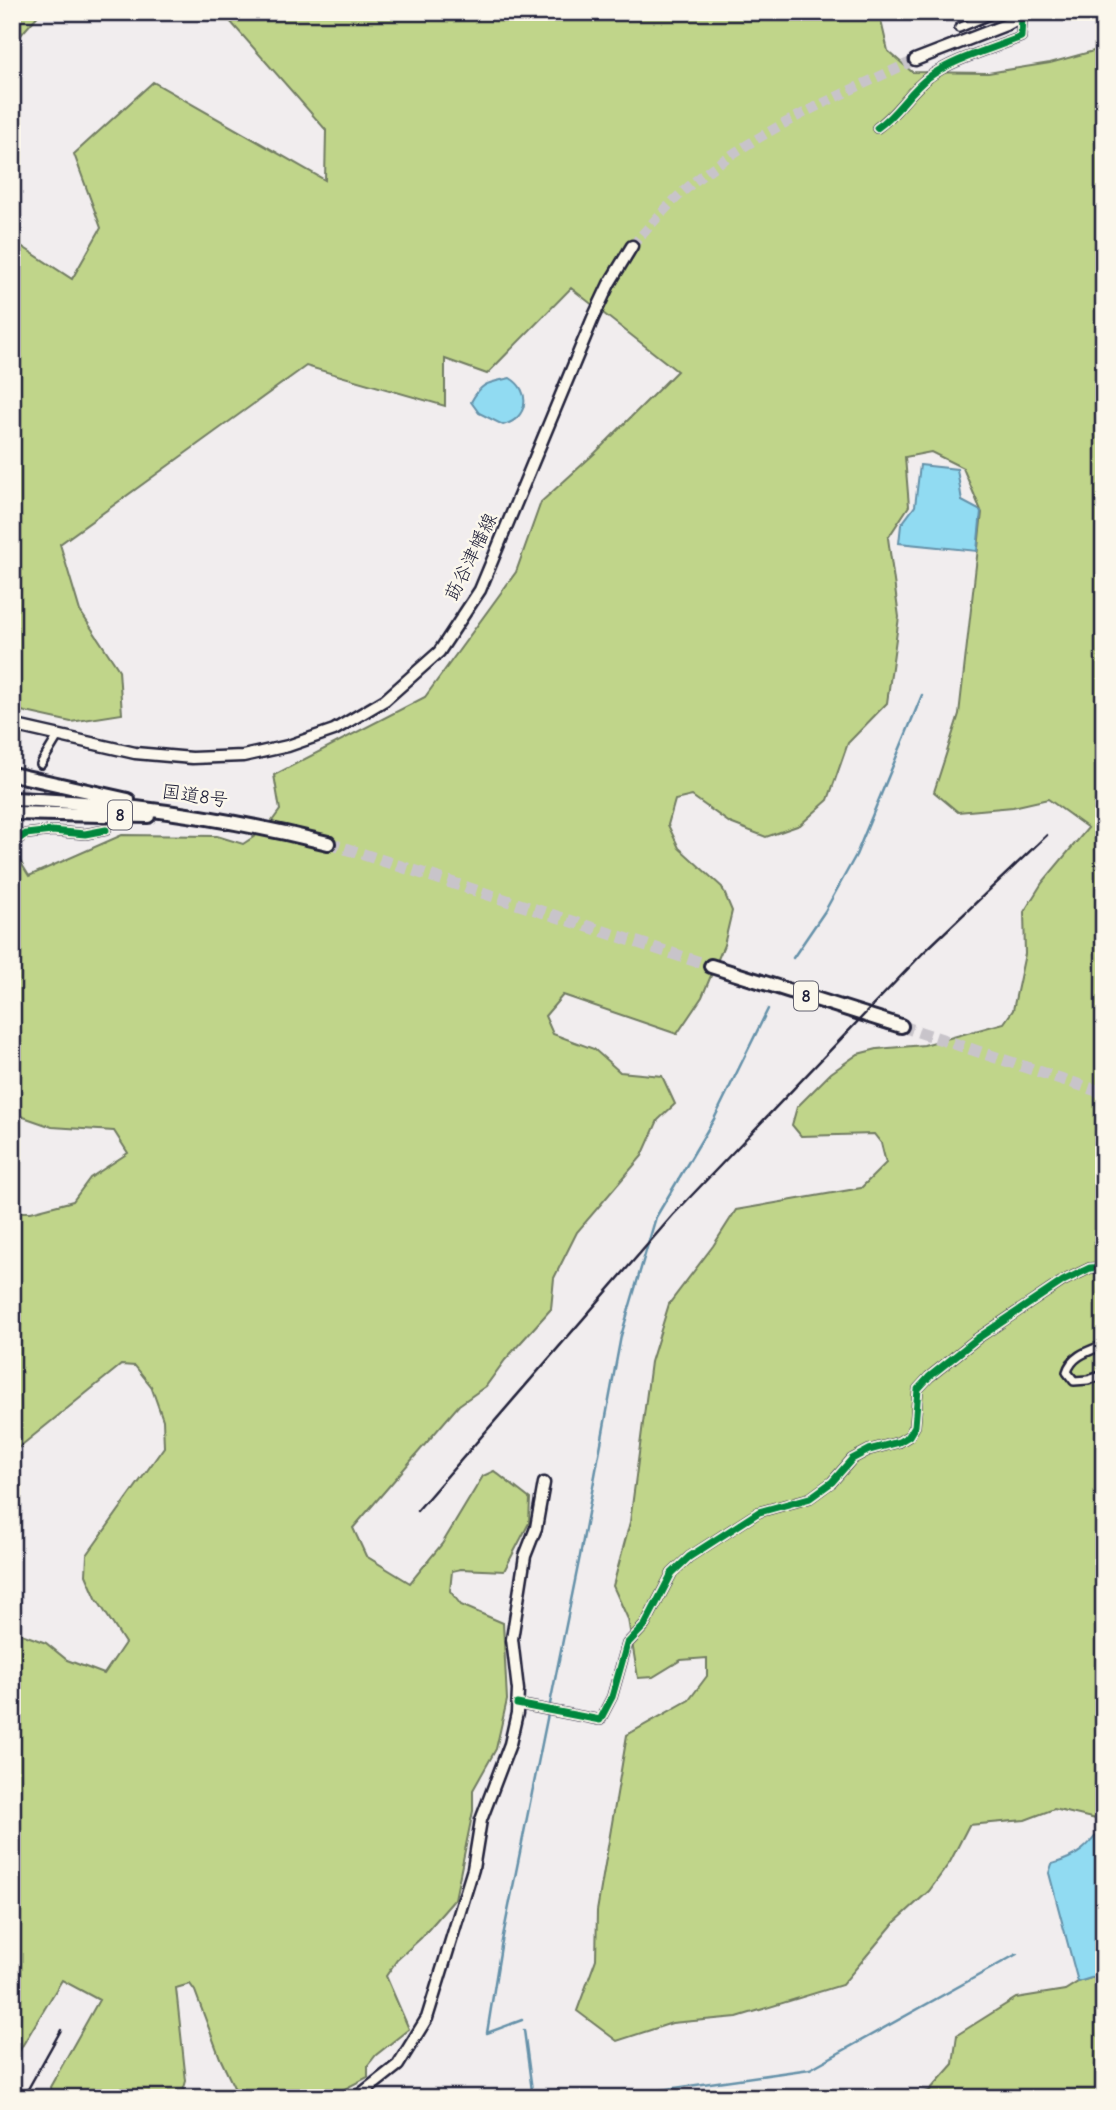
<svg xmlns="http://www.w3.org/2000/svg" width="1116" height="2110" viewBox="0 0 1116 2110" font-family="'Comic Neue','Klee One',sans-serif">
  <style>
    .green { fill: #c0d58a; stroke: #717c62; stroke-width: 2 }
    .water { fill: #91dbf2; stroke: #6591a9; stroke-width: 2 }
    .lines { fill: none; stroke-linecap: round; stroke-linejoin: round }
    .stream { stroke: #6591a9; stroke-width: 2.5 }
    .street-tunnel { stroke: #c8c4ca; stroke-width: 7; stroke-dasharray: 7 3.5; stroke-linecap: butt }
    .secondary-tunnel { stroke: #c8c4ca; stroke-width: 10; stroke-dasharray: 10 5; stroke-linecap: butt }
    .highway-tunnel { stroke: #c8c4ca; stroke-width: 12; stroke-dasharray: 12 6; stroke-linecap: butt }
    .street-casing { stroke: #22223b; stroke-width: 12 }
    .secondary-casing { stroke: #22223b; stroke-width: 15 }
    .highway-casing { stroke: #22223b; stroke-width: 18 }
    .street { stroke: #fbf7ec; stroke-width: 7 }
    .secondary { stroke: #fbf7ec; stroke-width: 10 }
    .highway { stroke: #fbf7ec; stroke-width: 12 }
    .rail { stroke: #22223b; stroke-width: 2.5 }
    .cycleway-casing { stroke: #fbf7ec; stroke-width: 11 }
    .cycleway { stroke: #00873e; stroke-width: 7 }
    .labels { text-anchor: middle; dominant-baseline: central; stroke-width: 5; stroke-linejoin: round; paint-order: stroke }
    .shield { fill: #fbf7ec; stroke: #636270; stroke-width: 2 }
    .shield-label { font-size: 18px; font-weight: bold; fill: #22223b }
    .street-label { font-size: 19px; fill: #22223b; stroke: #fbf7ec }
  </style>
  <rect width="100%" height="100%" fill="#f1edee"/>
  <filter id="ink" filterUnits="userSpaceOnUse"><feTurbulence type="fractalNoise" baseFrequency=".0143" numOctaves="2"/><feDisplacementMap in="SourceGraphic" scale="14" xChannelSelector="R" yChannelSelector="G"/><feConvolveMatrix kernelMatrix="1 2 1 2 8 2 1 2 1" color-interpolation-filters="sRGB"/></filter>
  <g filter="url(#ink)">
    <path class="green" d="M 12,12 L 41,12 L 12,45 Z
      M 222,12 L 879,12 L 888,51 L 912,72 L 988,73 L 1050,63 L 1097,50 L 1104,54 L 1104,1821 L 1054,1809 L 1025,1820 L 969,1825 L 950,1862 L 929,1891 L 894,1923 L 842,1985 L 737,2017 L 672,2023 L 617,2041 L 577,2011 L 596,1959 L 597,1911 L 627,1735 L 689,1700 L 707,1676 L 707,1658 L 681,1660 L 653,1677 L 638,1678 L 628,1619 L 613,1586 L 630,1522 L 651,1362 L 669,1304 L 713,1246 L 736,1210 L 861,1188 L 886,1163 L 881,1143 L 874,1134 L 801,1136 L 792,1125 L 797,1107 L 831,1073 L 858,1054 L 877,1049 L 924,1045 L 1004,1023 L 1013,1010 L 1025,954 L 1024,912 L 1042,883 L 1088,828 L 1048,799 L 1013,807 L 958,812 L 934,792 L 959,714 L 982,513 L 963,468 L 931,452 L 905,457 L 909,506 L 888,538 L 899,617 L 887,703 L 848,743 L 828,800 L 800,825 L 766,837 L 730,823 L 692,796 L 675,800 L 668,825 L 679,848 L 722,887 L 732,911 L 724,945 L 702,997 L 677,1034 L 563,995 L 545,1016 L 553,1034 L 594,1049 L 620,1072 L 662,1076 L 675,1104 L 658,1120 L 642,1156 L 577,1232 L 554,1278 L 551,1309 L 505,1360 L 486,1386 L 459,1405 L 353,1528 L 366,1556 L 410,1583 L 442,1544 L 483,1476 L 494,1471 L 530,1499 L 529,1523 L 504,1571 L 461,1569 L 452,1571 L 450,1591 L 461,1605 L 503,1623 L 507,1700 L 496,1749 L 473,1790 L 473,1811 L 455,1899 L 421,1938 L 397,1960 L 386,1976 L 409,2029 L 376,2055 L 368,2065 L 368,2077 L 327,2098 L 239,2098 L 220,2058 L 195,1991 L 190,1984 L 176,1988 L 186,2081 L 181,2098 L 52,2098 L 50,2087 L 99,2000 L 62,1980 L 12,2063 L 12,1772 L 17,1762 L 12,1749 L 12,1636 L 19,1633 L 46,1643 L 67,1660 L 104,1674 L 125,1643 L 96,1598 L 86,1575 L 87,1555 L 164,1447 L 163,1420 L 151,1386 L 135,1366 L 121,1365 L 12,1453 L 12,1212 L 31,1212 L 73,1201 L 90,1178 L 128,1153 L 114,1131 L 52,1127 L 12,1113 L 12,854 L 15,853 L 29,876 L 122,835 L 217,836 L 243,844 L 267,828 L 280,810 L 274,775 L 425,697 L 516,572 L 541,502 L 595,453 L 677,371 L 571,288 L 487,374 L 445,359 L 445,406 L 306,366 L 60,544 L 80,611 L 119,670 L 122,714 L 71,722 L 12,709 L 12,240 L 72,279 L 101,228 L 74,154 L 153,82 L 325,180 L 326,130 Z
      M 1104,1974 L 1104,2098 L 902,2098 L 929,2091 L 953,2064 L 957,2035 L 1016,1998 L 1065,1990 L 1078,1982 Z"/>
    <path class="water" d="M 510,378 C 532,391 528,419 503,425 L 479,413 L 471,402 C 482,382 488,383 510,378 Z
      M 920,465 L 957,469 L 962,501 L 981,511 L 977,551 L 899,543 L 901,525 L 915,506 Z
      M 1104,1825 L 1104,1974 L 1078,1982 L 1049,1873 L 1052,1864 C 1078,1857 1088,1847 1104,1825 Z"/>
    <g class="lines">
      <path class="stream" d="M 793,958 L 825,911 L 856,855 L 922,695
        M 522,2020 L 487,2033 L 501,1946 L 580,1556 L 621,1336 L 656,1217 L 714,1119 L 768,1009
        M 524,2030 L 533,2098
        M 604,2098 L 810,2069 L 1017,1954"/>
      <path class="street-tunnel" d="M 12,813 L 41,764"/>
      <path class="secondary-tunnel" d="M 632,246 C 655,220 679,192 708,171 C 771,125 844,93 915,60"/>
      <path class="highway-tunnel" d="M 328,843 L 711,966
        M 901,1026 L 1104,1093"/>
      <defs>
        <path id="street" d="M 959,28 L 996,12
          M 877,128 C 898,114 909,91 929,77 C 953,59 992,49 1021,37 L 1022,17
          M 41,764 L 58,736
          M 12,843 L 26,834 L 52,831 L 85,834 L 106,830
          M 1104,1345 C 1089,1351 1072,1355 1067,1372 L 1074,1381 L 1088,1380 L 1104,1375
          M 517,1704 L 600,1720 L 612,1697 L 627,1644 L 645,1625 L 672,1573 L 689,1557 L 759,1512 L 810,1498 L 832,1482 L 852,1459 L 869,1450 L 899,1442 L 909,1436 L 915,1426 L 918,1389 L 929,1377 L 978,1338 L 1063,1281 L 1090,1268 L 1104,1267"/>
        <path id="secondary" d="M 915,60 L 1008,24 L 1030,12
          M 12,725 L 135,753 L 192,758 L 243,756 L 288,746 L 334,730 L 385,700 L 439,652 L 480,590 L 593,318 L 609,284 L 632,246
          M 356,2098 L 398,2065 L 427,2018 L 436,1989 L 473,1869 L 481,1820 L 510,1744 L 517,1713 L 518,1690 L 512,1639 L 525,1556 L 536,1528 L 544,1483"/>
        <path id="highway" d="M 12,774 L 128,800
          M 12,799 C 120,802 223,817 328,843
          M 12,813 L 148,816
          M 711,966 L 901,1026"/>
      </defs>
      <use href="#street" class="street-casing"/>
      <use href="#secondary" class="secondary-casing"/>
      <use href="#highway" class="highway-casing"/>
      <use href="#street" class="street"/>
      <use href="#secondary" class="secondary"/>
      <use href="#highway" class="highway"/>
      <path class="rail" d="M 417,1511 L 673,1215 L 923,953 L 1047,835
        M 23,2098 L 61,2030"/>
      <defs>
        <path id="cycleway" d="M 877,128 C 898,114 909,91 929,77 C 953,59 992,49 1021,37 L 1022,17
          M 12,843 L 26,834 L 52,831 L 85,834 L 106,830
          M 517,1704 L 600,1720 L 612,1697 L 627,1644 L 645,1625 L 672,1573 L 689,1557 L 759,1512 L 810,1498 L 832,1482 L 852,1459 L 869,1450 L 899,1442 L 909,1436 L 915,1426 L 918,1389 L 929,1377 L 978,1338 L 1063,1281 L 1090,1268 L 1104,1267"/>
      </defs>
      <use href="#cycleway" class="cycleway-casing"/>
      <use href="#cycleway" class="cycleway"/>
    </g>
  </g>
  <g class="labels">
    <g class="shield">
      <rect x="108" y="800.5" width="24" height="29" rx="5"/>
      <rect x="794" y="981.5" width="24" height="29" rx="5"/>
    </g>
    <g class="shield-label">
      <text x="120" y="815">8</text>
      <text x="806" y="996">8</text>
    </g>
    <g class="street-label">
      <text transform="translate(471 557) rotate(-64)">莇谷津幡線</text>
      <text transform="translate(195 796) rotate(8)">国道8号</text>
    </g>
  </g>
  <rect width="1116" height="2110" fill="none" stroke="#fbf7ec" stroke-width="42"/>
  <rect x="21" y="21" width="1074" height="2068" fill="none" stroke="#22223b" stroke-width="2.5" filter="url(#ink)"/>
</svg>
